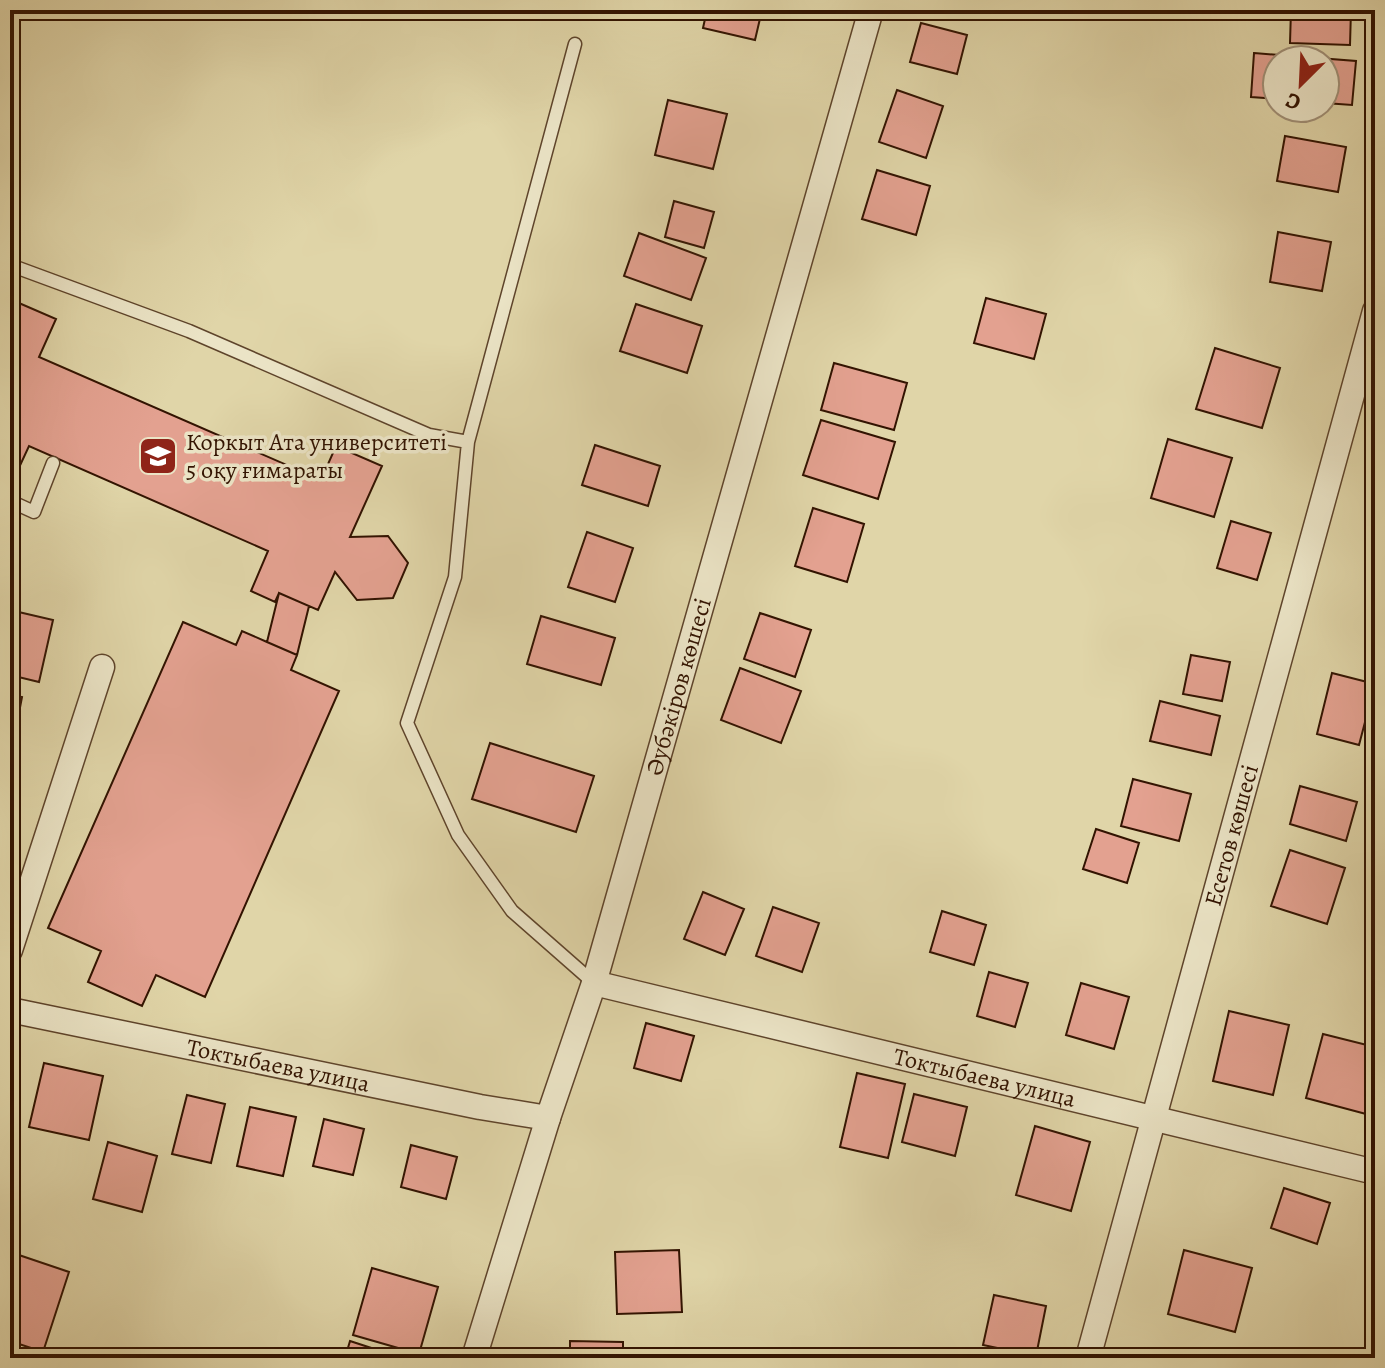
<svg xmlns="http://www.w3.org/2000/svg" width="1385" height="1368" viewBox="0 0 1385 1368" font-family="Alegreya,serif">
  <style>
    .building { fill: #e3a190; stroke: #321301; stroke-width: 2 }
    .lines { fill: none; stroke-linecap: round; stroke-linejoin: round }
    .lane-casing { stroke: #5e442b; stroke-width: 15 }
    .street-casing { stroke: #5e442b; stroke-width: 27 }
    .lane { stroke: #ebe4c6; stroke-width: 12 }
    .street { stroke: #ebe4c6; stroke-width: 24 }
    .labels { text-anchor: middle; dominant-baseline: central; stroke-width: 7; stroke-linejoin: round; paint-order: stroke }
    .poi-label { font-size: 24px; fill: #321301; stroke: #ebe4c6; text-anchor: start }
    .street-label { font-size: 24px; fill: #321301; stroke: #ebe4c6 }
  </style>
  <rect width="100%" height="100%" fill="#e0d5a8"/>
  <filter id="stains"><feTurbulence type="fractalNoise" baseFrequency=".0025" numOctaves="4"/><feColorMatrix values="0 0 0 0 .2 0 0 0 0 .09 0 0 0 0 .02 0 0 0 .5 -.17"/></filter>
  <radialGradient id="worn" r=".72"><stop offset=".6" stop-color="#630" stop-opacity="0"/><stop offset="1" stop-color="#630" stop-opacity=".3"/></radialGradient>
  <path class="building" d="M 707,10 L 762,10 L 755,40 L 703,28 Z
    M 1291,10 L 1351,10 L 1350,45 L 1290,43 Z
    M 921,23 L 967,35 L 957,74 L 910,62 Z
    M 1254,53 L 1356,61 L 1352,105 L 1325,103 L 1325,60 L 1277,60 L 1277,99 L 1251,97 Z
    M 897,90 L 943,106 L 926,158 L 879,142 Z
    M 668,100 L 727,114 L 713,169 L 655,155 Z
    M 1285,136 L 1346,147 L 1338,192 L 1277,181 Z
    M 877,170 L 930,186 L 916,235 L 862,219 Z
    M 674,201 L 714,212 L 704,248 L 665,237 Z
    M 1278,232 L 1331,242 L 1322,291 L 1270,282 Z
    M 639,233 L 706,258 L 691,300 L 624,276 Z
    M 986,298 L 1046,314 L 1034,359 L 974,343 Z
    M 12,300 L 56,319 L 39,357 L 321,480 L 336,446 L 382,466 L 350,537 L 388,536 L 408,563 L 393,598 L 357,600 L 335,572 L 318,610 L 279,593 L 275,602 L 251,591 L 268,551 L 29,446 L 10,487 Z
    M 636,304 L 702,326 L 687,373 L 620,351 Z
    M 1215,348 L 1280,368 L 1262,428 L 1196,409 Z
    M 834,363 L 907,383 L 894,430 L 821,410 Z
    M 821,420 L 895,442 L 878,499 L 803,475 Z
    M 1168,439 L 1232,458 L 1214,517 L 1151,498 Z
    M 595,445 L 660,466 L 648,506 L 582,485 Z
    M 813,508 L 864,524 L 847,582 L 795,566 Z
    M 1231,521 L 1271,533 L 1257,580 L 1217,568 Z
    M 587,532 L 633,548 L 615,602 L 568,587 Z
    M 1375,533 L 1375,574 L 1366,572 Z
    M 279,593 L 309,606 L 297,655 L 267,642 Z
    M 10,610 L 53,620 L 39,682 L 10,675 Z
    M 760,613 L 811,630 L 795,677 L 744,659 Z
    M 541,616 L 615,638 L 601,685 L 527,664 Z
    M 183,622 L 236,645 L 242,631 L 267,642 L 297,655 L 291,670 L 339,691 L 205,997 L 156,975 L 142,1006 L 88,982 L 101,951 L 48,928 Z
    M 1191,655 L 1230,662 L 1222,701 L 1183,694 Z
    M 740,668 L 801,691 L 781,743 L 721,720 Z
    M 1332,673 L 1375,684 L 1359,745 L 1317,734 Z
    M 10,695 L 22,697 L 14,739 L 10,738 Z
    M 1160,701 L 1220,716 L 1211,755 L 1150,741 Z
    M 490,743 L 594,776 L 576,832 L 472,799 Z
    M 1133,779 L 1191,794 L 1179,841 L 1121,826 Z
    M 1300,786 L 1357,802 L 1346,841 L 1290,824 Z
    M 1096,829 L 1139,843 L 1127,883 L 1083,869 Z
    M 1290,850 L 1345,868 L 1327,924 L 1271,906 Z
    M 703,892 L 744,909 L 725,955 L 684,939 Z
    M 773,907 L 819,923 L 802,972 L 756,956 Z
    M 942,911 L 986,925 L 974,965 L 930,952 Z
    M 989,972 L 1028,983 L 1015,1027 L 977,1016 Z
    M 1081,983 L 1129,997 L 1114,1049 L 1066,1035 Z
    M 1229,1011 L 1289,1025 L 1273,1095 L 1213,1081 Z
    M 646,1023 L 694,1036 L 681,1081 L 634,1068 Z
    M 1323,1034 L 1375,1047 L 1375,1078 L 1366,1114 L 1306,1098 Z
    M 44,1063 L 103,1076 L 89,1140 L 29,1127 Z
    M 857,1073 L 905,1084 L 888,1158 L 840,1147 Z
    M 914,1094 L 967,1107 L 955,1156 L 902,1142 Z
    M 187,1095 L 225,1104 L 211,1163 L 172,1154 Z
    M 250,1107 L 296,1117 L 283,1176 L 237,1166 Z
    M 324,1119 L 364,1129 L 353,1175 L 313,1166 Z
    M 1035,1126 L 1090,1142 L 1071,1211 L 1016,1195 Z
    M 108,1142 L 157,1156 L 142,1212 L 93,1199 Z
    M 411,1145 L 457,1157 L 446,1199 L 401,1187 Z
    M 1284,1188 L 1330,1203 L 1317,1244 L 1271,1228 Z
    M 679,1250 L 682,1312 L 617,1314 L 615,1252 Z
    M 1184,1250 L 1252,1268 L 1235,1332 L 1168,1314 Z
    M 10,1252 L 69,1272 L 43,1352 L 10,1341 Z
    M 372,1268 L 438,1287 L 419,1354 L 353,1335 Z
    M 994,1295 L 1046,1306 L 1036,1356 L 983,1345 Z
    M 350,1341 L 402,1358 L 345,1358 Z
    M 570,1341 L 623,1342 L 623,1358 L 570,1358 Z"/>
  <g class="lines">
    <defs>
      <path id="lane" d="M 575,44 L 468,442 L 455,577 L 407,723 L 458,835 L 512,911 L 594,983
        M 10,265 L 189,331 L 429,435 L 468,442
        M 10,501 L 34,512 L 53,463"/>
      <g id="street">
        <path d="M 10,950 L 102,667"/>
        <path id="s1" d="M 594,983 L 1375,1172"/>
        <path id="s2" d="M 10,1010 L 480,1107 L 548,1118"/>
        <path id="s3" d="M 474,1358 L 548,1118 L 594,983 L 871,10"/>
        <path id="s4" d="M 1088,1358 L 1375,311"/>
      </g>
    </defs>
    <use href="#lane" class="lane-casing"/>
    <use href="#street" class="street-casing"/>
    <use href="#lane" class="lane"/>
    <use href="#street" class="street"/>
  </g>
  <defs>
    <symbol id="university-square" viewBox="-11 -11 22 22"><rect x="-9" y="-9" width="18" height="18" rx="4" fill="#8f2418" stroke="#ebe4c6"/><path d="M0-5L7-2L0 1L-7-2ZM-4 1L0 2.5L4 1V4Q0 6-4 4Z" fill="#fff"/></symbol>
  </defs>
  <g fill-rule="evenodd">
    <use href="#university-square" x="136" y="434" width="44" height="44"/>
  </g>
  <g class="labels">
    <g class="poi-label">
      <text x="186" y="442">Коркыт Ата университеті<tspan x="186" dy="28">5 оқу ғимараты</tspan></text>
    </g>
    <g class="street-label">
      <text stroke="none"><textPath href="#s3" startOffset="702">Әубәкіров көшесі</textPath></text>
      <text stroke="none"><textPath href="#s4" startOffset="542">Есетов көшесі</textPath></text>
      <text stroke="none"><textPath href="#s2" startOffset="274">Токтыбаева улица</textPath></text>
      <text stroke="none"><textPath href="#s1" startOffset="402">Токтыбаева улица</textPath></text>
    </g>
  </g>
  <rect width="1385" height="1368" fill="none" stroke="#e0d5a8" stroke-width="40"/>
  <rect x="12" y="12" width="1361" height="1344" fill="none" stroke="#321301" stroke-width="4"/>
  <rect x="20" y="20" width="1345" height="1328" fill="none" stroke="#321301" stroke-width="2"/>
  <g transform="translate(1301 84) rotate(204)"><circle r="38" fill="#ebe4c6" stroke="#a19077" stroke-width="2"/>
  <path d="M0-6L14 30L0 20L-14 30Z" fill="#8f2418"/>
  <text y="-12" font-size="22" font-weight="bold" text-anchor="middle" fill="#321301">С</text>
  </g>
  <rect width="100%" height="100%" filter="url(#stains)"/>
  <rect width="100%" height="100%" fill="url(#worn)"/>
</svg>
